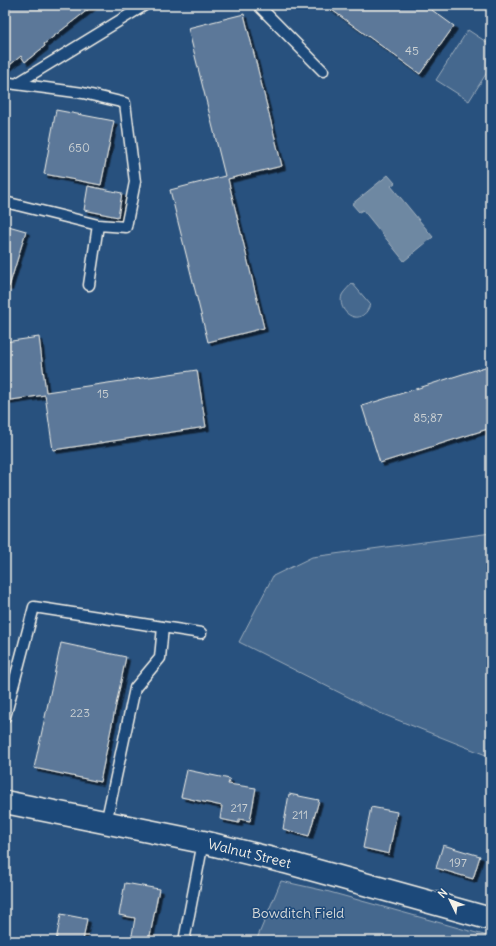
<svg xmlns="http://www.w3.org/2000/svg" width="496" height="946" viewBox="0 0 496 946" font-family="Delius,sans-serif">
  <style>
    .green { fill: #45688e; stroke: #9cacbb }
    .water { fill: #6e88a2; stroke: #a4b2be }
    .building { fill: #5b7899; stroke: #f4f1e8; filter: url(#shadow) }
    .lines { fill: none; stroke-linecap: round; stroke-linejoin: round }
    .service-casing { stroke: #f4f1e8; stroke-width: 13 }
    .tertiary-casing { stroke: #f4f1e8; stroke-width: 25 }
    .service { stroke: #1f4a7a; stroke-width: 10 }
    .tertiary { stroke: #1f4a7a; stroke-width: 22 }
    .labels { text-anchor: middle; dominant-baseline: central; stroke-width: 3; stroke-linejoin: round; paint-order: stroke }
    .number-label { font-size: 12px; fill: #ced3d4 }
    .street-label { font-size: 14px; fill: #f4f1e8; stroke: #1f4a7a }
    .park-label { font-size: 14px; fill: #dadcda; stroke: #1f4a7a }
  </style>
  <defs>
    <filter id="shadow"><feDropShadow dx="3.5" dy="3.5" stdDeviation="0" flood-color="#0009"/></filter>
  </defs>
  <rect width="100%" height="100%" fill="#28517e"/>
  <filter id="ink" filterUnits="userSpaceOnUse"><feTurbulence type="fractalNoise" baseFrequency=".025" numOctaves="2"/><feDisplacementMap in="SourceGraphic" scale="8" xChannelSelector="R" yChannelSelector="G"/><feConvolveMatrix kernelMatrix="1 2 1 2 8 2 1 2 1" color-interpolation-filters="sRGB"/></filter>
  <g filter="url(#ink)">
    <path class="green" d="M 468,30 L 491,45 L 491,66 L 469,101 L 436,80 Z
      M 352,283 L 370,304 C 363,329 336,314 342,295 C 344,291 350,286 352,283 Z
      M 491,533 L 491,757 L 380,713 L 239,642 L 273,576 L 312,557 Z
      M 281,881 L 326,891 L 491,937 L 491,941 L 256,941 Z"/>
    <path class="water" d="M 388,175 L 395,183 L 391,186 L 433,237 L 404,261 L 363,210 L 359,212 L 352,204 Z"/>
    <path class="building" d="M 5,5 L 94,5 L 44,44 L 45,46 L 25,62 L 21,56 L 5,69 Z
      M 325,5 L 425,5 L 454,26 L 420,74 Z
      M 244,14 L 282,166 L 228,179 L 264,328 L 208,342 L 170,190 L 225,176 L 188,28 Z
      M 56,110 L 114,121 L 101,185 L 44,174 Z
      M 88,186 L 122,193 L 118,217 L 84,210 Z
      M 5,225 L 26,231 L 9,287 L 5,286 Z
      M 39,337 L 46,392 L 197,370 L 206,427 L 53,450 L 45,395 L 5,401 L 5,342 Z
      M 491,365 L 491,428 L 380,463 L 362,406 Z
      M 61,643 L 126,657 L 100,782 L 34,768 Z
      M 187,770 L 230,779 L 228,784 L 256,788 L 250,821 L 239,819 L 239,823 L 220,819 L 222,806 L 181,797 Z
      M 289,794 L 319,800 L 309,836 L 283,829 Z
      M 371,807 L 397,812 L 389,854 L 363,848 Z
      M 443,845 L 480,856 L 473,879 L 436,868 Z
      M 125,883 L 159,889 L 149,941 L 131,941 L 135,918 L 119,915 Z
      M 61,914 L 87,919 L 83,941 L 56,941 Z"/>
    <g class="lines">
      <defs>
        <path id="service" d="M 258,5 L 323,71
          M 5,82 L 16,84 L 145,5
          M 16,84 L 83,93 L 125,103 L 135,182 L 126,227 L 98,225
          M 5,202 L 98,225 L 89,285
          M 5,717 L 34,607 L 201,633
          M 106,823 L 135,688 L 160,658 L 163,627
          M 184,941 L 203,842"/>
        <g id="tertiary">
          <path id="s1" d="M 5,802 L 203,842 L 285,862 L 491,919"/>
        </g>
      </defs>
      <use href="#service" class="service-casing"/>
      <use href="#tertiary" class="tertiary-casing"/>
      <use href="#service" class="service"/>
      <use href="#tertiary" class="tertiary"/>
    </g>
  </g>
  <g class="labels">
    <g class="number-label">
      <text x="412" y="50">45</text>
      <text x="79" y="147">650</text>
      <text x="103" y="393">15</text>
      <text x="428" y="417">85;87</text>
      <text x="80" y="712">223</text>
      <text x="239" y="807">217</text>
      <text x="300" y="814">211</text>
      <text x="458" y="862">197</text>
    </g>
    <g class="street-label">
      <text stroke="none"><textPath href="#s1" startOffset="250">Walnut Street</textPath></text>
    </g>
    <g class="park-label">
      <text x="298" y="913">Bowditch Field</text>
    </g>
  </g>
  <rect width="496" height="946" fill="none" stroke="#1f4a7a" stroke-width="20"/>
  <rect x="10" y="10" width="476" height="926" fill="none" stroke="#f4f1e8" stroke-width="1.5" filter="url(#ink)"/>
  <g transform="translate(450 900) rotate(313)" stroke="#1f4a7a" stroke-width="3" paint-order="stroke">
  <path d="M0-3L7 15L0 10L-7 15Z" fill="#f4f1e8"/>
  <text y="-6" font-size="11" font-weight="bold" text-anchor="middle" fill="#f4f1e8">N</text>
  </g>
</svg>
